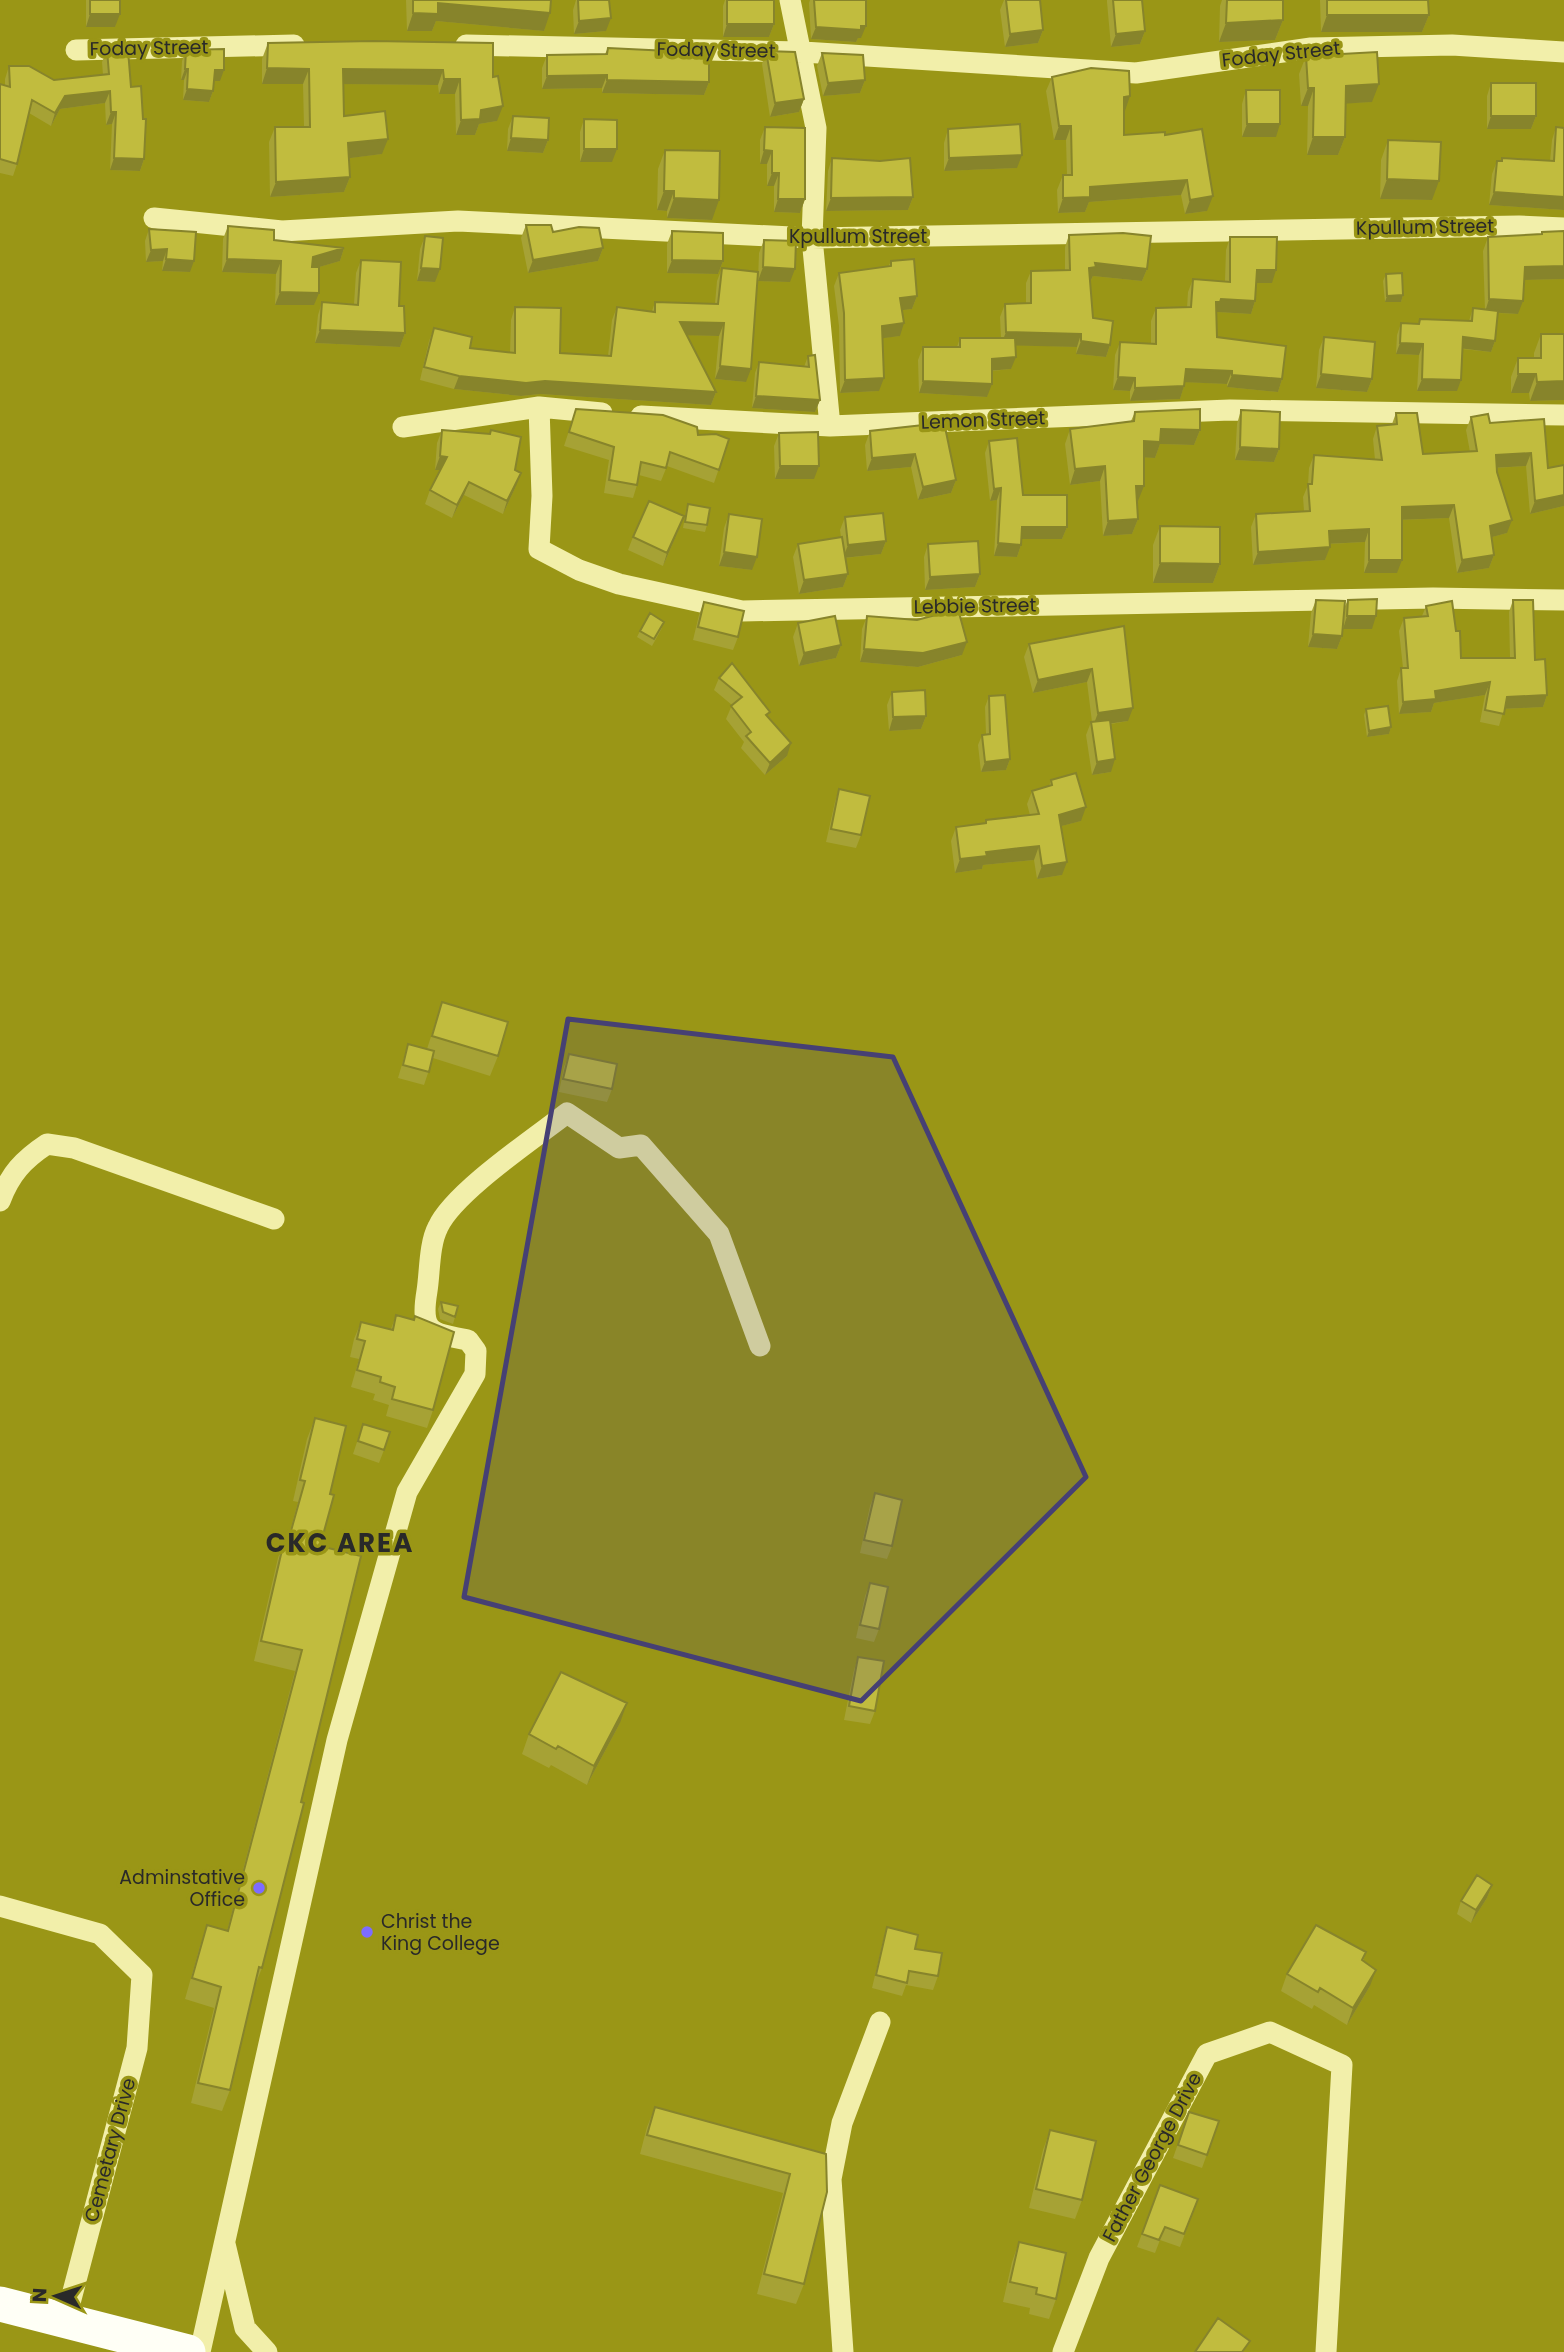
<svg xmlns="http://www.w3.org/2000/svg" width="1564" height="2352" viewBox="0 0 1564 2352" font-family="Poppins,sans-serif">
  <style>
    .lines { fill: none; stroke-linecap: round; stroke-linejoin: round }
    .minor { stroke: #f2efaa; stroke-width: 21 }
    .primary { stroke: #fffff6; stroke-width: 35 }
    .wall { fill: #a6a235 }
    .shaded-wall { fill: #87842b }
    .building { fill: #c1bc3e; stroke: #87842b; stroke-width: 2 }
    .marked { fill: #464074; fill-opacity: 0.2; stroke: #464074; stroke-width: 5; stroke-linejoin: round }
    .poi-dot { fill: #7d6cff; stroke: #9a9616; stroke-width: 2.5 }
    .labels { text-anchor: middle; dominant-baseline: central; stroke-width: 7; stroke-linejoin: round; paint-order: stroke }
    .street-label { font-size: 19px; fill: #292929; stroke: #9a9616 }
    .poi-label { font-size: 19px; fill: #292929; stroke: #9a9616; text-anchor: end }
    .district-label { font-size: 26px; font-weight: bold; letter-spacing: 2px; fill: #292929; stroke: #9a9616 }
  </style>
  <rect width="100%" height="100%" fill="#9a9616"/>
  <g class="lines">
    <path class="minor" d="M 790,0 L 816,128 L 812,238 L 830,426
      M 466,45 L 803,52 L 1136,73 L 1311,48 L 1452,45 L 1564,52
      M 76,50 L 294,45
      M 154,218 L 282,231 L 458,221 L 812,238 L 1519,226 L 1564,228
      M 539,407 L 542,496 L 539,549 L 579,570 L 619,584 L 742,611 L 1433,598 L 1564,600
      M 641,416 L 830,426 L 1230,410 L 1564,415
      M 403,427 L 539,407 L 602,413
      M 0,1201 C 10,1174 23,1160 47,1144 L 74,1148 L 274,1219
      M 0,1906 L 100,1934 L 142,1975 L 137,2048 L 65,2322
      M 225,2244 L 245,2328 L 267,2352
      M 200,2352 L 337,1740 L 407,1492 L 475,1374 L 476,1351 L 468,1340 C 431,1333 420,1333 427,1291 C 430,1272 429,1244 438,1227 C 454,1192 535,1138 567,1113 L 619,1148 L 641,1145 L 719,1234 L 760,1346
      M 843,2352 L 831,2179 L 842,2123 L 880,2022
      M 1063,2352 L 1099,2258 L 1207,2054 L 1270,2032 L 1342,2065 L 1326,2352"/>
    <path class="primary" d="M 0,2304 L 188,2352"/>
  </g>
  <path class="wall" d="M 86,0 L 120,0 L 115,27 L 86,27 Z
    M 406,0 L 551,0 L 544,31 L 436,21 L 432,31 L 407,31 Z
    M 576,0 L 609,0 L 606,31 L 574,34 L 573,10 Z
    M 725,0 L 774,0 L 774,24 L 769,37 L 723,37 L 723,6 Z
    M 810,0 L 866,0 L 861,38 L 858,38 L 856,42 L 811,39 L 809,3 Z
    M 1004,0 L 1040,0 L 1043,30 L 1038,43 L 1005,47 L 1000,10 Z
    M 1107,0 L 1142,0 L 1145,31 L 1140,44 L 1111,47 L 1107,2 Z
    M 1222,0 L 1283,0 L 1283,20 L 1275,40 L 1219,42 L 1220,6 Z
    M 1320,0 L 1428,0 L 1429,15 L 1422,32 L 1321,32 Z
    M 268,43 L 493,77 L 497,121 L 479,124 L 475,135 L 456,135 L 455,94 L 439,94 L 438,85 L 343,84 L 344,116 L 382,154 L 349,158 L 350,177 L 344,192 L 270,197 L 269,142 L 275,127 L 304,127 L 303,84 L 262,84 L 262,59 Z
    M 608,48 L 709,82 L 704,95 L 602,93 L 602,88 L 542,89 L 542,68 L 547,55 L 605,54 Z
    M 107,50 L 131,87 L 144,159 L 140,171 L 110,170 L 112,124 L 106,125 L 105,103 L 60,109 L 51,126 L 29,113 L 17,164 L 13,176 L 0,173 L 0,84 L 5,85 L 5,79 L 9,66 L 54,80 L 103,75 L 102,62 Z
    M 186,50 L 220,81 L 214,81 L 213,91 L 209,102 L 183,100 L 184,80 L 181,80 L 182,61 Z
    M 766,51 L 804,99 L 799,112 L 770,117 L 762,64 Z
    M 822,53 L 865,80 L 860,93 L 823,96 L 817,66 Z
    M 1306,56 L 1372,102 L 1345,103 L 1345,137 L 1338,155 L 1307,155 L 1308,106 L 1301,106 L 1299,74 Z
    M 1052,77 L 1125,111 L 1124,111 L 1124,135 L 1165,135 L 1207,211 L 1185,214 L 1181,195 L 1089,202 L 1085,212 L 1058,213 L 1057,190 L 1063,175 L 1067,175 L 1066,140 L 1054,140 L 1046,91 Z
    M 1491,83 L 1536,116 L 1531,129 L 1487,129 L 1487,96 Z
    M 1246,90 L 1276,137 L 1242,137 L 1242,104 Z
    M 513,116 L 548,140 L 543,153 L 507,151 L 508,129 Z
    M 584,119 L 612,162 L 580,162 L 580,132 Z
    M 765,127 L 805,199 L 800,213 L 774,212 L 774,186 L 767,186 L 767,164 L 760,164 L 760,140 Z
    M 1556,127 L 1564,210 L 1489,205 L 1492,174 L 1497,161 L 1501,161 L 1502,158 L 1550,161 L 1552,140 Z
    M 948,129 L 1017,168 L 944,171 L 944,143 Z
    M 1388,140 L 1432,200 L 1380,199 L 1381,160 Z
    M 665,150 L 712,220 L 667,218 L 667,211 L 657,210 L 658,169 Z
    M 832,158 L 913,197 L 908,210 L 826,211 L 828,171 Z
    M 526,225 L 553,232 L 603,248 L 598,261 L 528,273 L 521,238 Z
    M 228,226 L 274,240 L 344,248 L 340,261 L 319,267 L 314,305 L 275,305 L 276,274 L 222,272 L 223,239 Z
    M 149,229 L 190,272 L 162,271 L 163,261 L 146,262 L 145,241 Z
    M 672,231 L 723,261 L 718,274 L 667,273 L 667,244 Z
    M 1542,232 L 1564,279 L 1524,280 L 1518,314 L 1498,313 L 1495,341 L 1491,352 L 1462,349 L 1457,391 L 1417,391 L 1419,355 L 1396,354 L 1397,335 L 1401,323 L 1418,324 L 1420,319 L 1469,321 L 1473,308 L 1485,310 L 1483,251 L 1488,237 L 1541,234 Z
    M 1069,235 L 1147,269 L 1142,281 L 1093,276 L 1091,280 L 1090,280 L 1093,318 L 1110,345 L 1106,357 L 1076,354 L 1077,347 L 1015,345 L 1011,369 L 992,371 L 987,397 L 919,393 L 918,360 L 923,347 L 957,347 L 960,338 L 1001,338 L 1000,317 L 1005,304 L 1026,304 L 1026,283 L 1031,271 L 1065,270 L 1065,247 Z
    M 425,236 L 435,282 L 417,281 L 420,249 Z
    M 1230,237 L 1272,283 L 1256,283 L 1255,301 L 1251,314 L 1217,312 L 1217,337 L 1282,379 L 1278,392 L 1227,387 L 1227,384 L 1185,382 L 1180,399 L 1130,401 L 1130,391 L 1113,390 L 1115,355 L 1120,342 L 1151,344 L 1151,321 L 1156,308 L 1187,308 L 1188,292 L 1193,279 L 1225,281 L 1226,250 Z
    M 764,240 L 790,282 L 758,281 L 759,253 Z
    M 361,260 L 399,306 L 405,333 L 400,347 L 315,343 L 318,315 L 322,302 L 354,304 L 356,273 Z
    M 891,261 L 917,296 L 912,309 L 902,310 L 900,336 L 882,338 L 879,391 L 840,393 L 839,326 L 834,286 L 839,273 L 888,267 Z
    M 722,268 L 746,382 L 715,379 L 719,336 L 687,335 L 716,392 L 711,405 L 540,394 L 521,396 L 454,389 L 420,380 L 429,341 L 434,328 L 470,348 L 510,353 L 511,320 L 515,307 L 560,353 L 608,356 L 612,320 L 617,307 L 652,311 L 655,302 L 715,304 L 717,281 Z
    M 1386,274 L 1403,295 L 1401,302 L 1385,302 L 1383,281 Z
    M 1541,334 L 1564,334 L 1564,400 L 1530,401 L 1529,393 L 1511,393 L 1511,377 L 1518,358 L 1534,358 L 1534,353 Z
    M 1324,337 L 1372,379 L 1367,392 L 1316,388 L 1319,350 Z
    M 808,356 L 820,400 L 815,412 L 752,408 L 755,373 L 759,362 L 804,367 Z
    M 576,409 L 698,435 L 729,439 L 714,483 L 667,466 L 661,481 L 639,475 L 637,485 L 633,498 L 604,493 L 609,460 L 564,446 Z
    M 1241,410 L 1279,449 L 1274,462 L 1235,460 L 1237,424 Z
    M 1135,412 L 1200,430 L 1194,445 L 1160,444 L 1155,458 L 1144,457 L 1138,501 L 1137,501 L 1138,519 L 1132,534 L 1103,536 L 1100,481 L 1070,485 L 1065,444 L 1070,429 L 1131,421 Z
    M 1396,413 L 1423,454 L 1470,452 L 1466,430 L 1471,417 L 1490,423 L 1544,419 L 1548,468 L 1564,465 L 1564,506 L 1530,514 L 1526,466 L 1497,468 L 1507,533 L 1492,537 L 1494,555 L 1489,568 L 1457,573 L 1449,518 L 1402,520 L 1397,573 L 1364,573 L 1365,542 L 1330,544 L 1325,560 L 1253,565 L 1251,527 L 1256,514 L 1304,511 L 1303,497 L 1308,485 L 1309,468 L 1314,455 L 1375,460 L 1373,439 L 1377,426 L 1392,424 Z
    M 941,423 L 956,480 L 951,493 L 918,500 L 911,467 L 867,471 L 865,445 L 870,431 Z
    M 442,430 L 515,470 L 516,486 L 503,514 L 464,495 L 452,518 L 425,504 L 430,490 L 441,470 L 435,470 L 437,443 Z
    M 779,433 L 814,479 L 775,479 L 774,446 Z
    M 989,441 L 1023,495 L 1067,527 L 1062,539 L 1022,539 L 1021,545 L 1017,557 L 994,556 L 997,500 L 990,501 L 985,453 Z
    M 688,504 L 707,525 L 705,532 L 683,528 L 686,510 Z
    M 729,514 L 752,570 L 719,566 L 724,528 Z
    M 845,517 L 886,541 L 881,554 L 845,558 L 848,574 L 843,587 L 799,594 L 793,557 L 798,544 L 841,537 L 840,530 Z
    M 1160,526 L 1220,564 L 1213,583 L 1153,583 L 1153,545 Z
    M 679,529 L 663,566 L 628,550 L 633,537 Z
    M 928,544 L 980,574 L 975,587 L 925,590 L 924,557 Z
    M 1316,600 L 1344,608 L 1348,600 L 1372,629 L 1343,629 L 1342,636 L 1337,649 L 1308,647 L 1311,613 Z
    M 1513,600 L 1547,695 L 1543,707 L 1504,709 L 1499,726 L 1480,722 L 1485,695 L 1434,703 L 1431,712 L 1399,714 L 1397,681 L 1401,668 L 1403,668 L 1399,631 L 1404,618 L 1422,616 L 1426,606 L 1461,658 L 1510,658 L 1509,612 Z
    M 704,602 L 738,637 L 733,650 L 693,640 L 699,615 Z
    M 867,616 L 962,655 L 918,667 L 860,662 L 862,629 Z
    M 798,623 L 841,645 L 836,658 L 799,666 L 793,637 Z
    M 1124,626 L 1128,721 L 1111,724 L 1111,772 L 1092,775 L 1086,735 L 1091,722 L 1092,722 L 1087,682 L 1033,693 L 1024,657 L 1029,644 Z
    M 662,628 L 652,646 L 637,637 L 640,631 Z
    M 719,678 L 768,717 L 787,756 L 765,775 L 741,748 L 744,742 L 726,719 L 732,705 L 714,690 Z
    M 892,692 L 926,716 L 921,729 L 889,731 L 887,705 Z
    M 989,696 L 1010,759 L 1006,770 L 981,772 L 978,745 L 982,735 L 986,734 L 985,707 Z
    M 1366,709 L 1391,727 L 1389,734 L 1367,737 L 1364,715 Z
    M 1051,780 L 1081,821 L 1061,826 L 1062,875 L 1037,879 L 1034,860 L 983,865 L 982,869 L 955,873 L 951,841 L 956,827 L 984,824 L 986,820 L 1030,815 L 1027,804 L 1032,791 L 1049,786 Z
    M 839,789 L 861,835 L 856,848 L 826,842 L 835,802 Z
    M 442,1002 L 498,1056 L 490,1076 L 433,1058 L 424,1085 L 398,1078 L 408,1044 L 427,1049 Z
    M 569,1054 L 612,1089 L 607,1102 L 559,1092 L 564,1067 Z
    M 441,1302 L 455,1317 L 453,1324 L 440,1319 L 438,1309 Z
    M 396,1315 L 433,1410 L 427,1428 L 386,1416 L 389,1405 L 373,1400 L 375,1394 L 351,1387 L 359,1359 L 350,1357 L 354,1339 L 361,1322 L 391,1329 Z
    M 315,1418 L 330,1494 L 320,1546 L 301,1802 L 262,1968 L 254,1988 L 230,2090 L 222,2111 L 191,2103 L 214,2008 L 185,1999 L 200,1946 L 207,1925 L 227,1931 L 295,1671 L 254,1661 L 278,1558 L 285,1537 L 288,1538 L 298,1502 L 293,1501 L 307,1439 Z
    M 363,1424 L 384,1450 L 379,1463 L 353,1454 Z
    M 875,1493 L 892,1546 L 887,1559 L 860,1553 L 870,1506 Z
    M 870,1583 L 879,1629 L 874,1642 L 856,1638 L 865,1596 Z
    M 858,1657 L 875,1711 L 870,1724 L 844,1720 L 854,1670 Z
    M 620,1723 L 587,1785 L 551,1765 L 549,1768 L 522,1754 L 529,1734 Z
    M 1492,1885 L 1487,1898 L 1471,1923 L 1457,1914 L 1461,1901 Z
    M 887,1927 L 915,1949 L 938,1976 L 933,1990 L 906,1985 L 902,1996 L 872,1988 L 883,1941 Z
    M 1366,1952 L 1363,1962 L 1370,1986 L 1347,2025 L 1314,2005 L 1312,2009 L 1281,1991 L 1287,1974 Z
    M 655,2107 L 826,2154 L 804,2284 L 796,2304 L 757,2294 L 783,2193 L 640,2154 L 647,2127 Z
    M 1189,2112 L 1219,2121 L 1202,2168 L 1173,2158 Z
    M 1050,2130 L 1082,2200 L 1075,2219 L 1029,2208 L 1043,2150 Z
    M 1160,2185 L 1198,2199 L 1180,2247 L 1160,2240 L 1155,2253 L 1137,2247 Z
    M 1019,2242 L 1056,2299 L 1049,2319 L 1029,2314 L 1030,2308 L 1003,2302 L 1012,2262 Z"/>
  <path class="shaded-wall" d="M 438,3 L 550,13 L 544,31 L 436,21 L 432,31 L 407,31 L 413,13 Z
    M 90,14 L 120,14 L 115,27 L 86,27 Z
    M 1327,15 L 1429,15 L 1422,32 L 1321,32 Z
    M 611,18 L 606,31 L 574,34 L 579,21 Z
    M 1283,20 L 1275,40 L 1219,42 L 1226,23 Z
    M 727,24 L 774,24 L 769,37 L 723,37 Z
    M 866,26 L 861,38 L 858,38 L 856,42 L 811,39 L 816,27 Z
    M 1043,30 L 1038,43 L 1005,47 L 1010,34 Z
    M 1145,31 L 1140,44 L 1111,47 L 1116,34 Z
    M 267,68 L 309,69 L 303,84 L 262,84 Z
    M 185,69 L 188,69 L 184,80 L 181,80 Z
    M 343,69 L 443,70 L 438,85 L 337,84 Z
    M 215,70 L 224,70 L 220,81 L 211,81 Z
    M 607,75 L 602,88 L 542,89 L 547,76 Z
    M 444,79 L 460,79 L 455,94 L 439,94 Z
    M 607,80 L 709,82 L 704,95 L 602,93 Z
    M 865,80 L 860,93 L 823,96 L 828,83 Z
    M 1379,84 L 1372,102 L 1339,104 L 1346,86 Z
    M 1308,88 L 1314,88 L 1308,106 L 1301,106 Z
    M 187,89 L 213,91 L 209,102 L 183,100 Z
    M 110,91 L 105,103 L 60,109 L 51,126 L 55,113 L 65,96 Z
    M 1130,96 L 1125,111 L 1118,111 L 1124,97 Z
    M 804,99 L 799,112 L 770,117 L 775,103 Z
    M 503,106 L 497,121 L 479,124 L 475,135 L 456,135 L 461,120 L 481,110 Z
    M 111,112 L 116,112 L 112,124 L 106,125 Z
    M 1491,116 L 1536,116 L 1531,129 L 1487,129 Z
    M 1247,124 L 1280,124 L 1276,137 L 1242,137 Z
    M 1059,126 L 1071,126 L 1066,140 L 1054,140 Z
    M 1313,137 L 1345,137 L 1338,155 L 1307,155 Z
    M 511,138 L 548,140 L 543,153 L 507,151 Z
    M 388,139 L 382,154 L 343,159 L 348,143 Z
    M 584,149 L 617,149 L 612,162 L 580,162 Z
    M 764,150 L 772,151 L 767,164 L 760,164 Z
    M 1022,155 L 1017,168 L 944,171 L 949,158 Z
    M 114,158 L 144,159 L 140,171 L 110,170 Z
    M 772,173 L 779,173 L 774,186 L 767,186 Z
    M 350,177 L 344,192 L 270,197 L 276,182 Z
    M 1387,179 L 1439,181 L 1432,200 L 1380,199 Z
    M 1187,180 L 1181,195 L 1089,202 L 1085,212 L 1058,213 L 1063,198 L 1090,187 Z
    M 664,191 L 674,191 L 667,211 L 657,210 Z
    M 1494,192 L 1564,197 L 1564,210 L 1489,205 Z
    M 1213,196 L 1207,211 L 1185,214 L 1190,200 Z
    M 913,197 L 908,210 L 826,211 L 831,198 Z
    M 674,198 L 719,200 L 712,220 L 667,218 Z
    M 778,199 L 805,199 L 800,213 L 774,212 Z
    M 344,248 L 340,261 L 309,270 L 313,257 Z
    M 603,248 L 598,261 L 528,273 L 533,260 Z
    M 167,249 L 163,261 L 146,262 L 151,250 Z
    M 166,259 L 194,261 L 190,272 L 162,271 Z
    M 227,259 L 281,261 L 276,274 L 222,272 Z
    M 672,260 L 723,261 L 718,274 L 667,273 Z
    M 1095,263 L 1147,269 L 1142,281 L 1093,276 L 1091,280 L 1084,280 L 1089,268 Z
    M 1564,266 L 1564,279 L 1520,280 L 1525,267 Z
    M 763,267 L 795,269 L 790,282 L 758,281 Z
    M 421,268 L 440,269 L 435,282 L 417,281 Z
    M 1257,270 L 1276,270 L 1272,283 L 1252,283 Z
    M 280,292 L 319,293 L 314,305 L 275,305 Z
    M 1403,295 L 1401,302 L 1385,302 L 1387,296 Z
    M 917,296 L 912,309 L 895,311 L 900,298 Z
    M 1221,299 L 1255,301 L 1251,314 L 1217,312 L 1216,302 Z
    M 1489,299 L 1523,301 L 1518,314 L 1485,312 Z
    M 680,322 L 724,323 L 719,336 L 676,335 Z
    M 904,323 L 900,336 L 877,339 L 882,326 Z
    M 320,330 L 405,333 L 400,347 L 315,343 Z
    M 1006,332 L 1081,334 L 1077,347 L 1001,345 Z
    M 1463,337 L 1495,341 L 1491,352 L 1458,348 Z
    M 1081,341 L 1110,345 L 1106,357 L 1076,354 Z
    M 1400,343 L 1423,344 L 1419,355 L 1396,354 Z
    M 1016,357 L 1011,369 L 987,371 L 992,359 Z
    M 720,366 L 751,369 L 746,382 L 715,379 Z
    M 1186,369 L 1232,371 L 1227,384 L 1181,382 Z
    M 1321,374 L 1372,379 L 1367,392 L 1316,388 Z
    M 1518,374 L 1536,374 L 1529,393 L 1511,393 Z
    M 1232,375 L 1282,379 L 1278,392 L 1227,387 Z
    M 459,376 L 545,381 L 716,392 L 711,405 L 540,394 L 521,396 L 454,389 Z
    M 1118,377 L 1135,378 L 1130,391 L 1113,390 Z
    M 884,378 L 879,391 L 840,393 L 845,380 Z
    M 1422,379 L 1461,380 L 1457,391 L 1417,391 Z
    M 923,381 L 992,384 L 987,397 L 919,393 Z
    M 1564,381 L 1564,400 L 1530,401 L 1537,382 Z
    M 1184,386 L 1180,399 L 1130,401 L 1135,388 Z
    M 756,396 L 820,400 L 815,412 L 752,408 Z
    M 1161,429 L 1200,430 L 1194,445 L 1160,444 L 1155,458 L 1138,457 L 1144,441 Z
    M 1240,447 L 1279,449 L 1274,462 L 1235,460 Z
    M 1531,453 L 1526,466 L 1492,468 L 1496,455 Z
    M 915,454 L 911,467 L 867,471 L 872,458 Z
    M 440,456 L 447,457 L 443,470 L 435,470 Z
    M 780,466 L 819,466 L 814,479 L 775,479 Z
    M 1105,466 L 1100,481 L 1070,485 L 1075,469 Z
    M 521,473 L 516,486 L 503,514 L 507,501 Z
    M 956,480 L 951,493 L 918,500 L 923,487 Z
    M 469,482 L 464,495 L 452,518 L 457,505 Z
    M 1136,486 L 1144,486 L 1138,501 L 1130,501 Z
    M 1001,488 L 997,500 L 990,501 L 994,489 Z
    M 1564,495 L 1564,506 L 1530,514 L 1535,501 Z
    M 1454,505 L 1449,518 L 1397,520 L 1402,507 Z
    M 684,516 L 679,529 L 663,566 L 667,553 Z
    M 1138,519 L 1132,534 L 1103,536 L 1108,521 Z
    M 1512,520 L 1507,533 L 1485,539 L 1490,526 Z
    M 1022,527 L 1067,527 L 1062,539 L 1018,539 Z
    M 1369,529 L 1365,542 L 1325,544 L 1329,531 Z
    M 886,541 L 881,554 L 843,558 L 848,545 Z
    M 998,543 L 1021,545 L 1017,557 L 994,556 Z
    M 1330,547 L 1325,560 L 1253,565 L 1258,552 Z
    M 724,552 L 757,557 L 752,570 L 719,566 Z
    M 1494,555 L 1489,568 L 1457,573 L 1462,560 Z
    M 1369,560 L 1402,560 L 1397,573 L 1364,573 Z
    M 1160,563 L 1220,564 L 1213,583 L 1153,583 Z
    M 848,574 L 843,587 L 799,594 L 804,580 Z
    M 980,574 L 975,587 L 925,590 L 930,577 Z
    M 1347,616 L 1376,616 L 1372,629 L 1343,629 Z
    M 1313,634 L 1342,636 L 1337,649 L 1308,647 Z
    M 967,642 L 962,655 L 918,667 L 860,662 L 864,649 Z
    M 841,645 L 836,658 L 799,666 L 804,653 Z
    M 1092,669 L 1087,682 L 1033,693 L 1038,680 Z
    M 1490,682 L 1485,695 L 1434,703 L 1431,712 L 1399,714 L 1403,702 L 1435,691 Z
    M 1547,695 L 1543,707 L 1502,709 L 1507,697 Z
    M 1133,708 L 1128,721 L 1093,726 L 1098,713 Z
    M 926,716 L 921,729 L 889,731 L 893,717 Z
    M 1391,727 L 1389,734 L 1367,737 L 1369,731 Z
    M 791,743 L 787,756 L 765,775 L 770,763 Z
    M 1010,759 L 1006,770 L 981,772 L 985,762 Z
    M 1115,759 L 1111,772 L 1092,775 L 1097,762 Z
    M 1086,807 L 1081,821 L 1054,828 L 1059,815 Z
    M 1039,846 L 1034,860 L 983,865 L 982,869 L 955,873 L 960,859 L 986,852 Z
    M 1067,862 L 1062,875 L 1037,879 L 1042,866 Z
    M 627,1703 L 620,1723 L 587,1785 L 594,1766 Z
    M 1492,1885 L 1487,1898 L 1471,1923 L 1476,1910 Z
    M 1376,1970 L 1370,1986 L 1347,2025 L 1353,2008 Z"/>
  <path class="building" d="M 90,0 L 120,0 L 120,14 L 90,14 Z
    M 413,0 L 551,0 L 550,13 L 438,3 L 438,14 L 413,13 Z
    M 578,0 L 609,0 L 611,18 L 579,21 Z
    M 727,0 L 774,0 L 774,24 L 727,24 Z
    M 814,0 L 866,0 L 866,26 L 861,26 L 861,30 L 816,27 Z
    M 1006,0 L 1040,0 L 1043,30 L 1010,34 Z
    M 1113,0 L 1142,0 L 1145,31 L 1116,34 Z
    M 1227,0 L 1283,0 L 1283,20 L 1226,23 Z
    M 1327,0 L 1428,0 L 1429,15 L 1327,15 Z
    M 373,41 L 493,43 L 493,77 L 498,76 L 503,106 L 481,110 L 480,119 L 461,120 L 460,79 L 444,79 L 443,70 L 343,69 L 344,116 L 385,111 L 388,139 L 348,143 L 350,177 L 276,182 L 275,127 L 310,127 L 309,69 L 267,68 L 268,43 Z
    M 608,48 L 709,53 L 709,82 L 607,80 L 607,75 L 547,76 L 547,55 L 607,54 Z
    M 224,49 L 224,70 L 215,70 L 213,91 L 187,89 L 188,69 L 185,69 L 186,50 Z
    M 107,50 L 128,50 L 131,87 L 141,86 L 143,119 L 146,119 L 144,159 L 114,158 L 116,112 L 111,112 L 110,91 L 65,96 L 55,113 L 32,100 L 17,164 L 0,159 L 0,84 L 10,87 L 9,66 L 29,66 L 54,80 L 109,74 Z
    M 766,51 L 795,52 L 804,99 L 775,103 Z
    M 1377,52 L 1379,84 L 1346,86 L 1345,137 L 1313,137 L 1314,88 L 1308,88 L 1306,56 Z
    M 822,53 L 863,55 L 865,80 L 828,83 Z
    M 1091,68 L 1129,71 L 1130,96 L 1124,97 L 1124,135 L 1165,132 L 1165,135 L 1202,129 L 1213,196 L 1190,200 L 1187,180 L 1090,187 L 1090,197 L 1063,198 L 1063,175 L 1072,175 L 1071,126 L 1059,126 L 1052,77 Z
    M 1491,83 L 1536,83 L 1536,116 L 1491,116 Z
    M 1246,90 L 1280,90 L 1280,124 L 1247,124 Z
    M 513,116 L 549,118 L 548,140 L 511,138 Z
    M 584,119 L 617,120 L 617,149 L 584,149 Z
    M 1020,124 L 1022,155 L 949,158 L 948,129 Z
    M 765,127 L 805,128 L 805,199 L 778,199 L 779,173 L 772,173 L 772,151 L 764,150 Z
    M 1556,127 L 1564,128 L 1564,197 L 1494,192 L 1497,161 L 1502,161 L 1502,158 L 1554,161 Z
    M 1388,140 L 1441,142 L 1439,181 L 1387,179 Z
    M 665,150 L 720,151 L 719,200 L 674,198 L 674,191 L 664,191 Z
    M 832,158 L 880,161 L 910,158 L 913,197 L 831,198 Z
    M 526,225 L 551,225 L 553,232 L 579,227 L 599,228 L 603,248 L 533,260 Z
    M 228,226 L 274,230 L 274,240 L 344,248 L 313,257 L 312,267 L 319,267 L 319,293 L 280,292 L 281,261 L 227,259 Z
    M 149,229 L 196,232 L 194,261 L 166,259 L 167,249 L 151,250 Z
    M 672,231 L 723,233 L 723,261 L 672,260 Z
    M 1564,231 L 1564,266 L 1525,267 L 1523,301 L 1489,299 L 1488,237 L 1542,234 L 1542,232 Z
    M 1123,233 L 1151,236 L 1147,269 L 1095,263 L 1096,267 L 1089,268 L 1093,318 L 1113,321 L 1110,345 L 1081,341 L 1081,334 L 1006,332 L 1005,304 L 1031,303 L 1031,271 L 1070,270 L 1069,235 Z
    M 425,236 L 443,238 L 440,269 L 421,268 Z
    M 1230,237 L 1277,237 L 1276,270 L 1257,270 L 1255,301 L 1221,299 L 1220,302 L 1216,302 L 1217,337 L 1286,346 L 1282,379 L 1232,375 L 1232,371 L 1186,369 L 1184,386 L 1135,388 L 1135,378 L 1118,377 L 1120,342 L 1156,344 L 1156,308 L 1191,307 L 1193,279 L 1230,282 Z
    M 764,240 L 796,241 L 795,269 L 763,267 Z
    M 914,259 L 917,296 L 900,298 L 904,323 L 882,326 L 884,378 L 845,380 L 844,313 L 839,273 L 891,266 L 891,261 Z
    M 361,260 L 401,262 L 399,306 L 404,306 L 405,333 L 320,330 L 322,302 L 358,305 Z
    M 722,268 L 758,272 L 751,369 L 720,366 L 724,323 L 680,322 L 716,392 L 545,381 L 526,383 L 459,376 L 424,367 L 434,328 L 472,337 L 470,348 L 515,353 L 515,307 L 561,308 L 560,353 L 611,356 L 617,307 L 655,312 L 655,302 L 718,304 Z
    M 1402,273 L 1403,295 L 1387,296 L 1386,274 Z
    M 1473,308 L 1498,311 L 1495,341 L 1463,337 L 1461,380 L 1422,379 L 1423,344 L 1400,343 L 1401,323 L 1419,324 L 1420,319 L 1472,321 Z
    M 1541,334 L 1564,334 L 1564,381 L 1537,382 L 1536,374 L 1518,374 L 1518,358 L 1541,358 Z
    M 1324,337 L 1375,342 L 1372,379 L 1321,374 Z
    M 960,338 L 1015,338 L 1016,357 L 992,359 L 992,384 L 923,381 L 923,347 L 960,347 Z
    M 815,355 L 820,400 L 756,396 L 759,362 L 809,367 L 808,356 Z
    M 576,409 L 663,415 L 697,427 L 698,435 L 716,434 L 729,439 L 719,470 L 670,452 L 666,468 L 641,462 L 637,485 L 609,480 L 614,447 L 569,432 Z
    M 1200,409 L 1200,430 L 1161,429 L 1160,442 L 1144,441 L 1144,486 L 1136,486 L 1138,519 L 1108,521 L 1105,466 L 1075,469 L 1070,429 L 1134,421 L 1135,412 Z
    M 1241,410 L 1280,412 L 1279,449 L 1240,447 Z
    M 1396,413 L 1417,413 L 1423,454 L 1477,451 L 1471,417 L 1488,414 L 1490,423 L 1544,419 L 1548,468 L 1564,465 L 1564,495 L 1535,501 L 1531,453 L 1496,455 L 1497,472 L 1512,520 L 1490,526 L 1494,555 L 1462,560 L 1454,505 L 1402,507 L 1402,560 L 1369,560 L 1369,529 L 1329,531 L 1330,547 L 1258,552 L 1256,514 L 1310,511 L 1308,484 L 1312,484 L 1314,455 L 1382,460 L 1377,426 L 1397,424 Z
    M 941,423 L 945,427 L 956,480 L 923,487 L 915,454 L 872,458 L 870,431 Z
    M 442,430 L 490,434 L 491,430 L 521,437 L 515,470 L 521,473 L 507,501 L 469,482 L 457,505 L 430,490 L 447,457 L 440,456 Z
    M 818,432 L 819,466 L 780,466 L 779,433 Z
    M 1017,438 L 1023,495 L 1067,495 L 1067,527 L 1022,527 L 1021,545 L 998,543 L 1001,488 L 994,489 L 989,441 Z
    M 649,501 L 684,516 L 667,553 L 633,537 Z
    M 688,504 L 710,508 L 707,525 L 685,522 Z
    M 883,513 L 886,541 L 848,545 L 845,517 Z
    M 729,514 L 762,519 L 757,557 L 724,552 Z
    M 1160,526 L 1220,527 L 1220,564 L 1160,563 Z
    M 842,537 L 848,574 L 804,580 L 798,544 Z
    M 978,541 L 980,574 L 930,577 L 928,544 Z
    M 1377,599 L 1376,616 L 1347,616 L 1348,600 Z
    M 1316,600 L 1345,601 L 1342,636 L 1313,634 Z
    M 1513,600 L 1533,600 L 1535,660 L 1545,659 L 1547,695 L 1507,697 L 1504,714 L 1485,710 L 1490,682 L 1435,691 L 1436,699 L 1403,702 L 1401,668 L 1408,668 L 1404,618 L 1428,616 L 1426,606 L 1452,601 L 1456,631 L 1460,631 L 1461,658 L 1515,658 Z
    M 704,602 L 744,611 L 738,637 L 698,627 Z
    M 958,609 L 967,642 L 923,653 L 864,649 L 867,616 L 917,620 Z
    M 650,613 L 664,622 L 654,639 L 640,631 Z
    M 835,616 L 841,645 L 804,653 L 798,623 Z
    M 1124,626 L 1133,708 L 1098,713 L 1092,669 L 1038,680 L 1029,644 Z
    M 732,663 L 770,712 L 766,715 L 791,743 L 770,763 L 746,736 L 751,732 L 731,706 L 742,697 L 719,678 Z
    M 925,690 L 926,716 L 893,717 L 892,692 Z
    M 1005,695 L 1010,759 L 985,762 L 982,735 L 990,734 L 989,696 Z
    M 1388,706 L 1391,727 L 1369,731 L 1366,709 Z
    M 1110,720 L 1115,759 L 1097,762 L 1091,722 Z
    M 1076,773 L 1086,807 L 1059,815 L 1067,862 L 1042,866 L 1039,846 L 986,852 L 987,856 L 960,859 L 956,827 L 986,823 L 986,820 L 1039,814 L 1032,791 L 1052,785 L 1051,780 Z
    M 839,789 L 870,796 L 861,835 L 831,829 Z
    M 442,1002 L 508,1022 L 498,1056 L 432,1036 Z
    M 408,1044 L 434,1051 L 429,1072 L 403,1065 Z
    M 569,1054 L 617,1064 L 612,1089 L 563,1079 Z
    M 441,1302 L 458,1306 L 455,1317 L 443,1312 Z
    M 396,1315 L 414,1320 L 415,1316 L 454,1332 L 433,1410 L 392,1399 L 395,1387 L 380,1382 L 381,1377 L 357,1370 L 365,1341 L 357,1339 L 361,1322 L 393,1330 Z
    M 315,1418 L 346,1426 L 330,1494 L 334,1495 L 320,1546 L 361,1556 L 301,1802 L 304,1803 L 262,1968 L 259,1967 L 230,2090 L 198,2083 L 221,1987 L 192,1978 L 207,1925 L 228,1931 L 302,1650 L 261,1641 L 285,1537 L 289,1538 L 305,1481 L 300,1480 Z
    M 363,1424 L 390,1432 L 384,1450 L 358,1441 Z
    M 875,1493 L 902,1500 L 892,1546 L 864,1540 Z
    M 870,1583 L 888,1587 L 879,1629 L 860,1625 Z
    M 858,1657 L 884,1661 L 875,1711 L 849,1706 Z
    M 561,1672 L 627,1703 L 594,1766 L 558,1746 L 556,1749 L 529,1734 Z
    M 1477,1875 L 1492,1885 L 1476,1910 L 1461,1901 Z
    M 1316,1925 L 1366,1952 L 1362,1960 L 1376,1970 L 1353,2008 L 1320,1988 L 1318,1992 L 1287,1974 Z
    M 887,1927 L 918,1935 L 915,1949 L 942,1953 L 938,1976 L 909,1971 L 907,1983 L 876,1975 Z
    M 655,2107 L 826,2154 L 827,2192 L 804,2284 L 764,2274 L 790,2174 L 647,2135 Z
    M 1189,2112 L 1219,2121 L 1207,2155 L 1178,2145 Z
    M 1050,2130 L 1096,2141 L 1082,2200 L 1036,2189 Z
    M 1160,2185 L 1198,2199 L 1184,2234 L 1165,2227 L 1159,2240 L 1142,2234 Z
    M 1019,2242 L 1066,2253 L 1056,2299 L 1036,2294 L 1037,2288 L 1010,2282 Z
    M 1218,2318 L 1250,2341 L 1242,2352 L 1195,2352 Z"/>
  <path class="marked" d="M 568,1019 L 893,1057 L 1086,1477 L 861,1701 L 464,1597 Z"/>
  <g class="poi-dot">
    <circle cx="259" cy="1888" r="7"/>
    <circle cx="367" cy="1932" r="7"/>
  </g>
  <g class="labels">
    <g class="street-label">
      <text transform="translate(149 48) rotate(-1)">Foday Street</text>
      <text transform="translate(716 50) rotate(1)">Foday Street</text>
      <text transform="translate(1281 54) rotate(-6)">Foday Street</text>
      <text transform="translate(1425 227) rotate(-1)">Kpullum Street</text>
      <text x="858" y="236">Kpullum Street</text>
      <text transform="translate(983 420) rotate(-2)">Lemon Street</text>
      <text transform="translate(975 606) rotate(-1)">Lebbie Street</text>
      <text transform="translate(110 2150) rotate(-75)">Cemetary Drive</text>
      <text transform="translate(1152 2157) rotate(-62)">Father George Drive</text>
    </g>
    <g class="poi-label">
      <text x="245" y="1877">Adminstative<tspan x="245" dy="22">Office</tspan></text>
      <text x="381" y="1921" text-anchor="start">Christ the<tspan x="381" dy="22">King College</tspan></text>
    </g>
    <g class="district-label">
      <text x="340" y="1543">CKC AREA</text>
    </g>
  </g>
  <g transform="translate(56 2296) rotate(273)" stroke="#9a9616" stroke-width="5" paint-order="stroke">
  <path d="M0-5L12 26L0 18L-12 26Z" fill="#292929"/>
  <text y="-10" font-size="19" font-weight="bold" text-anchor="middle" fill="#292929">N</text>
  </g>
</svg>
